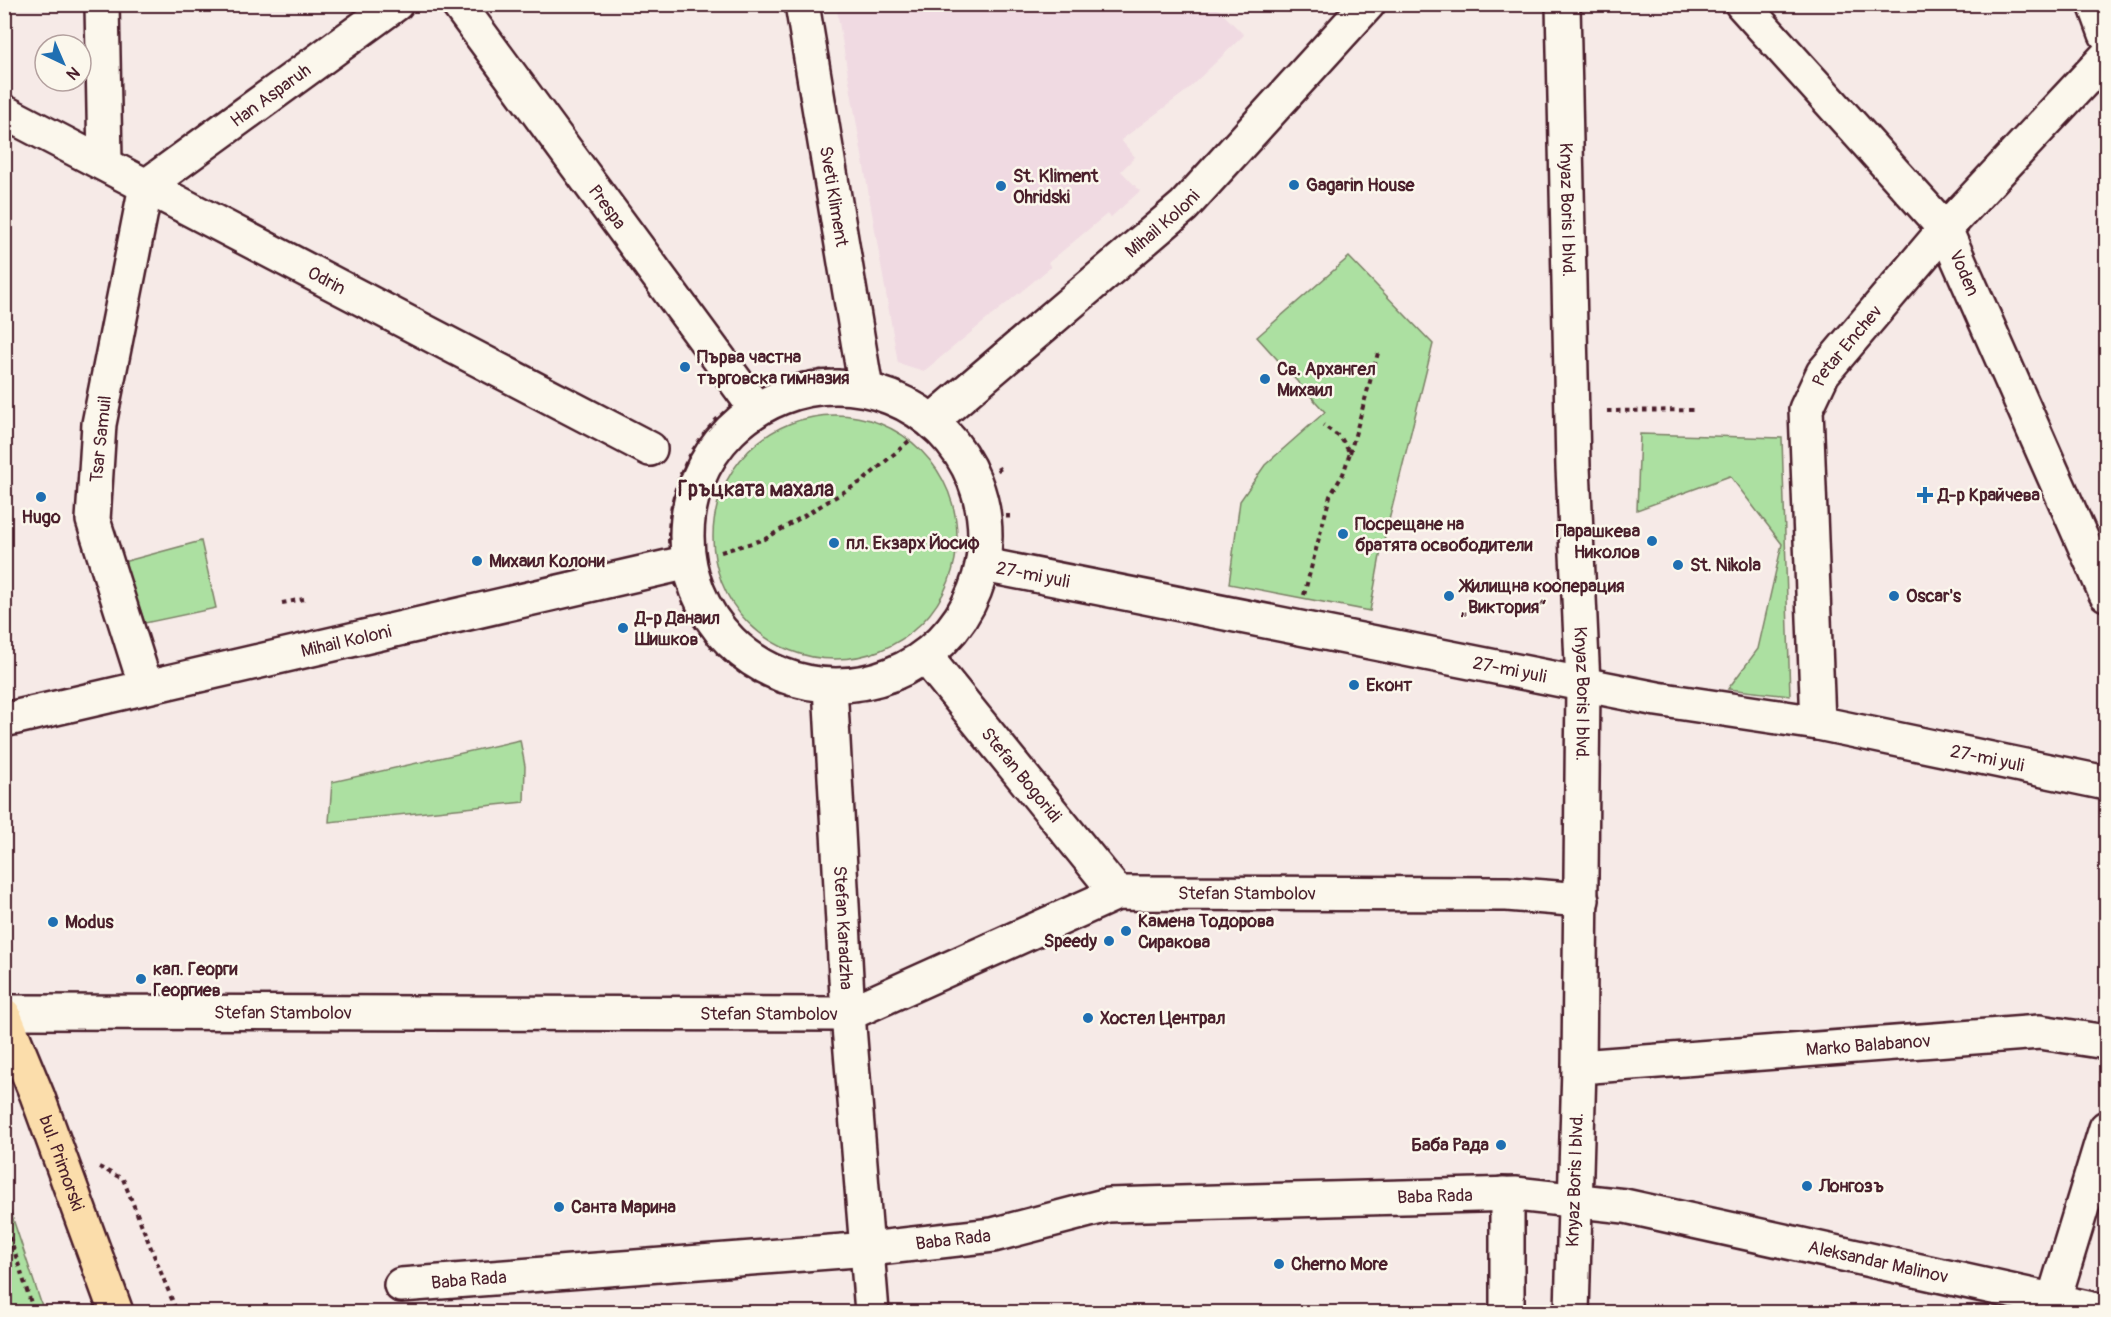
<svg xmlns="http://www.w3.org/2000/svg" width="2111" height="1317" viewBox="0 0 2111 1317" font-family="Pangolin,sans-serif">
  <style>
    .built { fill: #f0dae2 }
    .green { fill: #ace0a1; stroke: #7b8066; stroke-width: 1.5 }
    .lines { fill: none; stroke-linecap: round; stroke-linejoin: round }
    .minor-casing { stroke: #4a1f2b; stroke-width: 38 }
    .major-casing { stroke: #4a1f2b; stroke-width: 38 }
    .path { stroke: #4a1f2b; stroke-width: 4; stroke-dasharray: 4.5 4.5; stroke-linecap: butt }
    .minor { stroke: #fbf7ec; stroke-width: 33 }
    .major { stroke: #fbddab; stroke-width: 33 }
    .poi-dot { fill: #1f6fb2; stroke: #fbf7ec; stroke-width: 2 }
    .labels { text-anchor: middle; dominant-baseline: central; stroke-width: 5; stroke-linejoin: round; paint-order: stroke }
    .street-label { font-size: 18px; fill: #4a1f2b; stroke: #fbf7ec }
    .poi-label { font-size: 18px; font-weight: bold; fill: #4a1f2b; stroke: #fbf7ec; text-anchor: start }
    .quarter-label { font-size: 21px; font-weight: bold; fill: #4a1f2b; stroke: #fbf7ec }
  </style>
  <rect width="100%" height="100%" fill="#f6eae7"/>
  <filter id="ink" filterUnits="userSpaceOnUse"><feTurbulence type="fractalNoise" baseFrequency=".0167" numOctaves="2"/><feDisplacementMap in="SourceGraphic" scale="12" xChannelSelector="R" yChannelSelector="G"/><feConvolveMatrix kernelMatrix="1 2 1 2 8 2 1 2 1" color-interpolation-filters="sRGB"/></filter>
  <g filter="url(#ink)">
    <path class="built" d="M 836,5 L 1214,5 L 1244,35 L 1185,92 L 1121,140 L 1135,157 L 1121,171 L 1140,191 L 1111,217 L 1107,214 L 1048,263 L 1051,267 L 924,371 L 898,363 Z"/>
    <path class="green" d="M 1349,257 L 1433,344 L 1380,556 L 1370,611 L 1229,584 L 1240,501 L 1265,465 L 1325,412 L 1257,337 Z
      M713 537a122 122 0 1 1 244 0a122 122 0 1 1-244 0Z
      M 1640,434 L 1782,438 L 1790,696 L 1728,689 L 1758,649 L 1782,544 L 1730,476 L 1637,510 Z
      M 201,541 L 216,608 L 145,623 L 123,562 Z
      M 520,740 L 525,766 L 524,802 L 329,822 L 332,782 Z
      M 4,1195 L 5,1195 L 44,1312 L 5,1312 Z"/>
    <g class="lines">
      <defs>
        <g id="minor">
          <path d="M 102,4 L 105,162"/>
          <path id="s1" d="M 458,4 L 756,409"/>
          <path id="s2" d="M 802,4 L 866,389"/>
          <path id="s3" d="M 1563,4 L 1573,467 L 1583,684 L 1579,1067 L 1572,1312"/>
          <path id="s4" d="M 1742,4 L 1945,229 L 2106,594"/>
          <path d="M 2095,4 L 2106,34"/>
          <path id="s5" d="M 4,112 L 650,449"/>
          <path d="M 146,186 L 99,424 L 93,520 L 146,687"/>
          <path id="s6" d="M 146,186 L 396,4"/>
          <circle cx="836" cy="536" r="149"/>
          <path id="s7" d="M 933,420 L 1184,206 L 1368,4"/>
          <path id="s8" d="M 984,565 L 1657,699 L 1818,723 L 2106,783"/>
          <path id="s9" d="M 925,656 L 1117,893"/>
          <path id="s10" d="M 830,686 L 848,1014 L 872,1312"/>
          <path id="s11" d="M 4,720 L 689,562"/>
          <path id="s12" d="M 1818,723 L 1806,409 L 1823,373 L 1945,229 L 2106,57"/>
          <path id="s13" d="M 4,1012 L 848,1014 L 1117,893 L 1507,894 L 1582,900"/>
          <path id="s14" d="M 1579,1067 L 2040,1032 L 2106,1042"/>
          <path d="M 1503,1194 L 1507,1204 L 1507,1312"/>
          <path id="s15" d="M 401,1285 L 869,1249 L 993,1235 L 1108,1205 L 1515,1194 L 1625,1206 L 2106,1312"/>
          <path d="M 2050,1312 L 2106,1128"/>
        </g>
        <g id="major">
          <path id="s16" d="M 4,1015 L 37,1095 L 116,1312"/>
        </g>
      </defs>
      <use href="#minor" class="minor-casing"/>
      <use href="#major" class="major-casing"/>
      <path class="path" d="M 1262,4 L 1268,11
        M669 536a166 166 0 1 1 332 0a166 166 0 1 1-332 0Z
        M 1607,411 L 1695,410
        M 1350,453 L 1378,353
        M 998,467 L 1001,473
        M 685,468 L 699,476
        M 1008,514 L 1008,521
        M 721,552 L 765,539 L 864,480 L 909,441
        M 1304,595 L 1330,496 L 1343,474 L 1350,453 L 1341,438 L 1323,425
        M 282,603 L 304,599
        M 99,1167 L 123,1179 L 177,1312
        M 4,1220 L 34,1312"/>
      <use href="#minor" class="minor"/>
      <use href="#major" class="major"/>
    </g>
  </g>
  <g class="poi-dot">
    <circle cx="1294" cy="185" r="6"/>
    <circle cx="1001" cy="186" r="6"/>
    <circle cx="685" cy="367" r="6"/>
    <circle cx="1265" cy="379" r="6"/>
    <path d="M1922 486h6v6h6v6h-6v6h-6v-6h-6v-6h6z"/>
    <circle cx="41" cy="497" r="6"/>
    <circle cx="1343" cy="534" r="6"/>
    <circle cx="1652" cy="541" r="6"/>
    <circle cx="834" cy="543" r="6"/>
    <circle cx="477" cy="561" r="6"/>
    <circle cx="1678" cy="565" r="6"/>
    <circle cx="1449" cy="596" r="6"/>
    <circle cx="1894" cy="596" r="6"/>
    <circle cx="623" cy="628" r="6"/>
    <circle cx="1354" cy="685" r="6"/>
    <circle cx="53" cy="922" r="6"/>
    <circle cx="1126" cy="931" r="6"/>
    <circle cx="1109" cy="941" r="6"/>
    <circle cx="141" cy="979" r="6"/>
    <circle cx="1088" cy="1018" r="6"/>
    <circle cx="1501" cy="1145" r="6"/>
    <circle cx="1807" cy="1186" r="6"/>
    <circle cx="559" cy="1207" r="6"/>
    <circle cx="1279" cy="1264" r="6"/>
  </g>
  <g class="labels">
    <g class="street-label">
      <text stroke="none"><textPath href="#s6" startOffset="154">Han Asparuh</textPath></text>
      <text stroke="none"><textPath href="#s2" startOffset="195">Sveti Kliment</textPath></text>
      <text stroke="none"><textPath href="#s1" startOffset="252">Prespa</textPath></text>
      <text stroke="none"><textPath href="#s3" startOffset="206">Knyaz Boris I blvd.</textPath></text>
      <text stroke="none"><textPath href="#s7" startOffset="302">Mihail Koloni</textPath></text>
      <text stroke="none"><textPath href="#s4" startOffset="351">Voden</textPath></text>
      <text stroke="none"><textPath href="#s5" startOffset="364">Odrin</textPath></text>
      <text stroke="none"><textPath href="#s12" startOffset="390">Petar Enchev</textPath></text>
      <text transform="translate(101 439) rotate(-84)">Tsar Samuil</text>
      <text stroke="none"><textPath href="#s8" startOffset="50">27-mi yuli</textPath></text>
      <text stroke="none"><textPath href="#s11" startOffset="351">Mihail Koloni</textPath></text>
      <text stroke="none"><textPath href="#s8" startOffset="536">27-mi yuli</textPath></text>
      <text stroke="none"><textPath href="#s3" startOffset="690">Knyaz Boris I blvd.</textPath></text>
      <text stroke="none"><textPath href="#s8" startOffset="1022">27-mi yuli</textPath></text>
      <text stroke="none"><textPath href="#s9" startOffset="153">Stefan Bogoridi</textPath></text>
      <text stroke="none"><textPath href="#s13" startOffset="1269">Stefan Stambolov</textPath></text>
      <text stroke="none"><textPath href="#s10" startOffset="242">Stefan Karadzha</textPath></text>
      <text stroke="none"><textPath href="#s13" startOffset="279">Stefan Stambolov</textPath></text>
      <text stroke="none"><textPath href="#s13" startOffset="765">Stefan Stambolov</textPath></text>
      <text stroke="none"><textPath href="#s14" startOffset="290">Marko Balabanov</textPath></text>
      <text stroke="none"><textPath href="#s16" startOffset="159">bul. Primorski</textPath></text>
      <text transform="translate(1575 1180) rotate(-88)">Knyaz Boris I blvd.</text>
      <text stroke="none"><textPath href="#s15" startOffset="1040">Baba Rada</textPath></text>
      <text stroke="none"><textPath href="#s15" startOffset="554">Baba Rada</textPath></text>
      <text stroke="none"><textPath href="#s15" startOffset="1490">Aleksandar Malinov</textPath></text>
      <text stroke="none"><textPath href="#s15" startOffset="68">Baba Rada</textPath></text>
    </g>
    <g class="poi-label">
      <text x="1013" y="176">St. Kliment<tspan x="1013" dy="21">Ohridski</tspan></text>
      <text x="1306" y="185">Gagarin House</text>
      <text x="697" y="357">Първа частна<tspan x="697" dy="21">търговска гимназия</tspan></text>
      <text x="1277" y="369">Св. Архангел<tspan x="1277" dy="21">Михаил</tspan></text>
      <text x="1938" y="495">Д-р Крайчева</text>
      <text x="41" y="517" text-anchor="middle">Hugo</text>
      <text x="1355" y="524">Посрещане на<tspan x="1355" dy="21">братята освободители</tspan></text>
      <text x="1640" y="531" text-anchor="end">Парашкева<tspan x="1640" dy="21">Николов</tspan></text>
      <text x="846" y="543">пл. Екзарх Йосиф</text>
      <text x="489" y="561">Михаил Колони</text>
      <text x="1690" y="565">St. Nikola</text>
      <text x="1461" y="586">Жилищна кооперация<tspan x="1461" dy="21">„Виктория“</tspan></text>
      <text x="1906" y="596">Oscar's</text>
      <text x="635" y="618">Д-р Данаил<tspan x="635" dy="21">Шишков</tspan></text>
      <text x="1366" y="685">Еконт</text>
      <text x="1138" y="921">Камена Тодорова<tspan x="1138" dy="21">Сиракова</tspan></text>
      <text x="65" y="922">Modus</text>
      <text x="1097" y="941" text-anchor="end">Speedy</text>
      <text x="153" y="969">кап. Георги<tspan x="153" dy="21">Георгиев</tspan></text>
      <text x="1100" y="1018">Хостел Централ</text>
      <text x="1489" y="1145" text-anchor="end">Баба Рада</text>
      <text x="1819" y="1186">Лонгозъ</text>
      <text x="571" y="1207">Санта Марина</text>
      <text x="1291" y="1264">Cherno More</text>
    </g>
    <g class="quarter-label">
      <text x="756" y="489">Гръцката махала</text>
    </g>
  </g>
  <rect width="2111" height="1317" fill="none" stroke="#fbf7ec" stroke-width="24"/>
  <rect x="12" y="12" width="2087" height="1293" fill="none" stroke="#4a1f2b" stroke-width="2" filter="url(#ink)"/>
  <g transform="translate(63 63) rotate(136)"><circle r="28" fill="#fbf7ec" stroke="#b4a19f" stroke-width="1.5"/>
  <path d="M0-4.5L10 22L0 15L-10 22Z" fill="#1f6fb2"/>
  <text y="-9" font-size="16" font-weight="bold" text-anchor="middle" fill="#4a1f2b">N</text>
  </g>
</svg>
